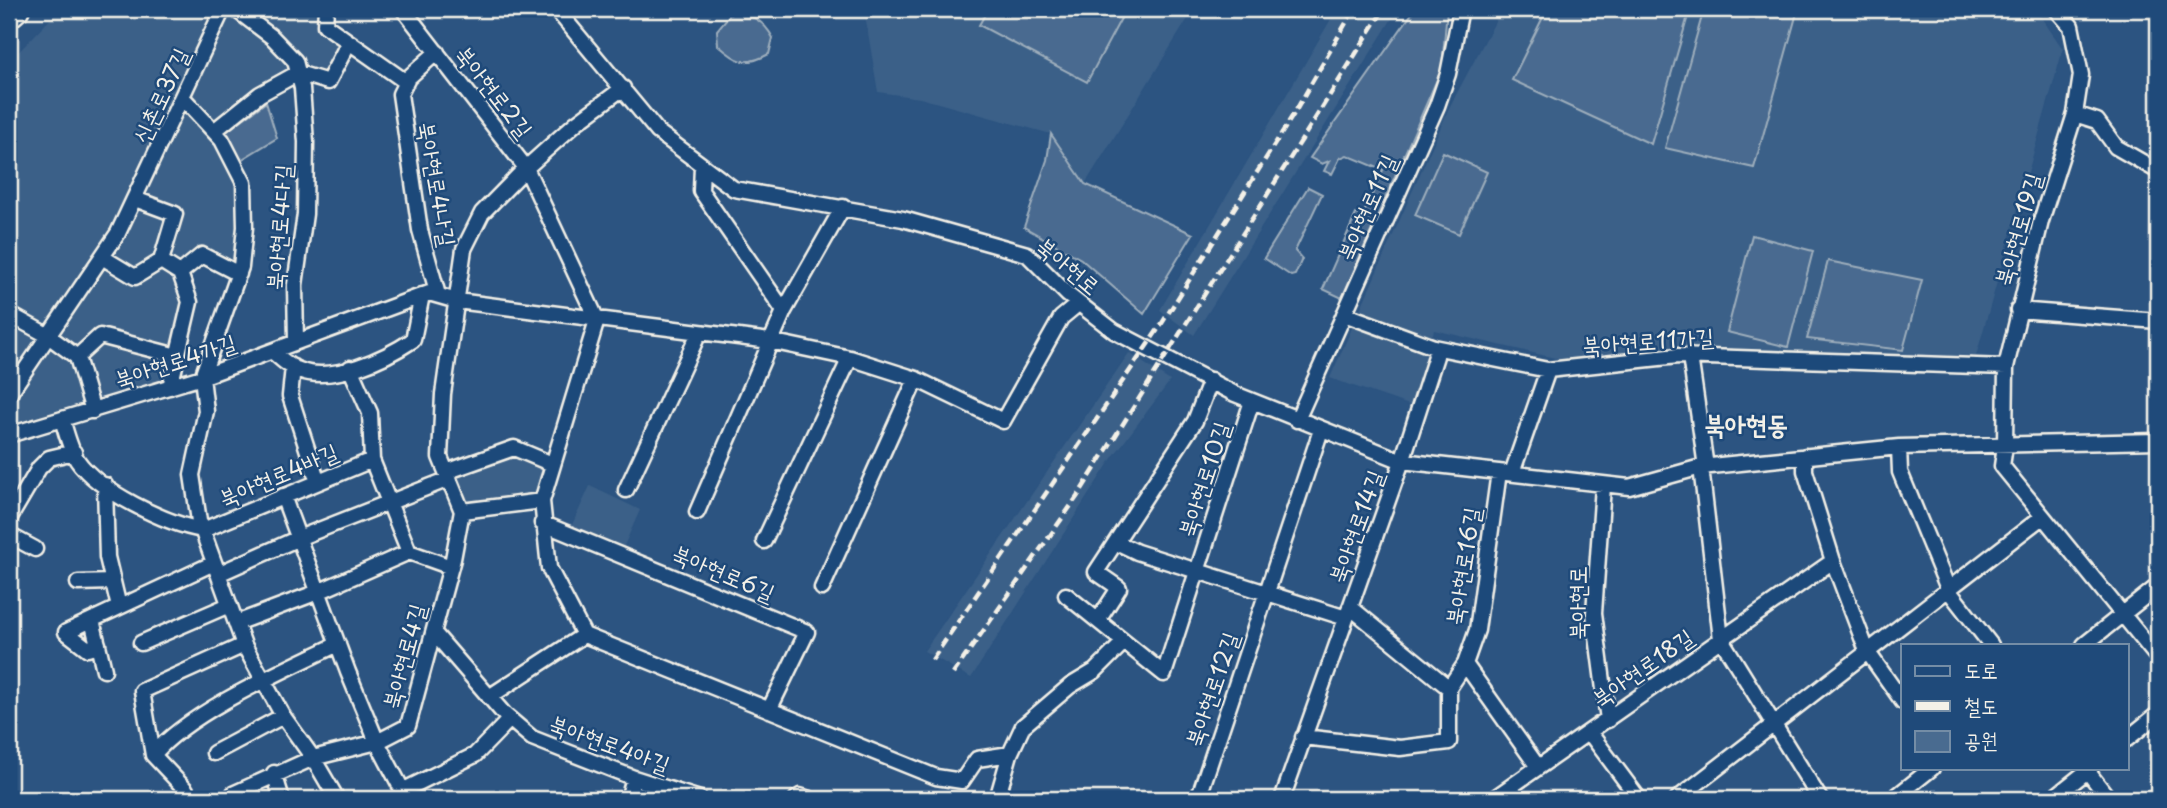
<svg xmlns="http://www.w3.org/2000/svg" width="2167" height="808" viewBox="0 0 2167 808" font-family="'Playpen Sans','Poor Story',sans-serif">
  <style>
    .built { fill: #3b6088 }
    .green { fill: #496b90; stroke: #9eaebc; stroke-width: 2 }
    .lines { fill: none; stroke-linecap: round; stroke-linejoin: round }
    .street-casing { stroke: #f4f1e8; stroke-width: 19 }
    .primary-casing { stroke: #f4f1e8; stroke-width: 28 }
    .street { stroke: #1f4a7a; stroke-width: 14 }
    .primary { stroke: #1f4a7a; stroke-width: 23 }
    .rail { stroke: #f4f1e8; stroke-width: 4.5; stroke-dasharray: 10 5; stroke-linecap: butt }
    .labels { text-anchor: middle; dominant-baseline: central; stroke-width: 5; stroke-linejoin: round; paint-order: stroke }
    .street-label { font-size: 23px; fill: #f4f1e8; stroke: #1f4a7a }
    .quarter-label { font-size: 26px; font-weight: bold; fill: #f4f1e8; stroke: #1f4a7a }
  </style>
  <rect width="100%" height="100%" fill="#2c5481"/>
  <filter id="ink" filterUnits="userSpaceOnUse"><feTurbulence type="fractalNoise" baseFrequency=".0143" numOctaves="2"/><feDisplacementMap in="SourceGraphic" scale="14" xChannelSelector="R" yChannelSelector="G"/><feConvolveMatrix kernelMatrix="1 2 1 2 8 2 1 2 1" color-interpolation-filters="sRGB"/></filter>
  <g filter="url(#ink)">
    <path class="built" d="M 60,9 L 326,9 L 325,25 L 349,42 L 328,82 L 298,73 L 214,131 L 244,183 L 241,267 L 202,256 L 181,272 L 190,302 L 170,387 L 9,435 L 9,62 Z
      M 864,9 L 1194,9 L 1085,184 L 1051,134 L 920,98 L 878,92 Z
      M 1337,9 L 1398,9 L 1194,335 L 1160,310 Z
      M 1502,9 L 2023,9 L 2040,16 L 2063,49 L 1976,356 L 1648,349 L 1564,360 L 1434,330 L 1412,406 L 1330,378 L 1450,106 Z
      M 1129,353 L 1170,381 L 1112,458 L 971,678 L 924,651 Z
      M 514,453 L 543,467 L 535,494 L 467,504 L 456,475 Z
      M 590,486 L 640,510 L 623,548 L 572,525 Z"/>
    <path class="green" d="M 988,9 L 1126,9 L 1087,82 L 979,25 Z
      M 1415,9 L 1447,9 L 1442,68 L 1342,298 L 1323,289 L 1356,214 L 1363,215 L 1383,170 L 1347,155 L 1340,158 L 1332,174 L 1324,171 L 1329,161 L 1322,164 L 1310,158 Z
      M 1547,9 L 1690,9 L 1651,144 L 1512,80 Z
      M 1704,9 L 1798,9 L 1754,168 L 1665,148 Z
      M 732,12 C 752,14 764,21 773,38 L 769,54 C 745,67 737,62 718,45 L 717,30 Z
      M 266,102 L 277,138 L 234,164 L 219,137 Z
      M 1051,134 L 1085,184 L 1193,234 L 1144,314 L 1081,259 L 1024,227 L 1047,160 Z
      M 1443,152 L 1487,172 L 1459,234 L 1415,215 Z
      M 1308,187 L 1322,194 L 1295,251 L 1302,259 L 1295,275 L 1291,276 L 1264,258 Z
      M 1752,235 L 1813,251 L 1788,347 L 1727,332 Z
      M 1828,261 L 1922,280 L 1903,350 L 1807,339 Z"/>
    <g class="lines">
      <defs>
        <path id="street" d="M 235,9 L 272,37 L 295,61 L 302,88 L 306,142 L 305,214 L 295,285 L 296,342
          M 326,9 L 325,25 L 406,82
          M 403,9 L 526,168 L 597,320
          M 556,9 L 658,132 L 734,189 L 903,219 L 1027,254 L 1068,295 L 1114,331 L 1235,394 L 1402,461 L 1629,487 L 1701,467 L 1899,447 L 2158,441
          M 2056,9 L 2071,26 L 2081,75 L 2075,114 L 2041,221 L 2006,367 L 2005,446 L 2002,466 L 2158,658
          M 437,52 L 408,78 L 400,94 L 420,230 L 438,295
          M 183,98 L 222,140 L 244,183 L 245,227 L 241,267 L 202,377 L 206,411 L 192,475 L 199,521 L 244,645 L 283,716 L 313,758 L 337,799
          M 2075,114 L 2097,121 L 2116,147 L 2158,171
          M 214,131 L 260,94 L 298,73 L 328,82 L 349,42
          M 702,165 L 701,191 L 784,311
          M 135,199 L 175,214 L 161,261 L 180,273 L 190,302 L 170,387
          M 102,257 L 135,277 L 161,261
          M 180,273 L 202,255 L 239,274
          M 2018,310 L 2158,321
          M 9,314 L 47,335 L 77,357 L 100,336 L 177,356
          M 1344,314 L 1434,347 L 1548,370 L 1678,356 L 2006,367
          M 597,320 L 542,501 L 549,568 L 584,635 L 936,777 L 962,781 L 977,759 L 1010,754
          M 272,351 C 280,358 289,367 299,370 C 332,384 386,358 413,340 L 422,295
          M 1690,356 L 1706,467
          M 77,357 L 93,411
          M 293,367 L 290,396 L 318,482
          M 350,368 L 370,413 L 372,460 L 409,552 L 451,567
          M 9,394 L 118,233 L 223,9
          M 62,419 C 66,432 70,449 77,460 C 98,491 166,524 203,530 L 372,460
          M 1297,420 L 1437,106 L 1448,74 L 1461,9
          M 9,435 L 202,377 L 429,293 L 457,301 L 770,341 L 850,358 L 916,379 L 1003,421 L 1061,318 L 1078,304
          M 1899,447 L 1900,472 L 1949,591 L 1991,645
          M 1805,456 L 1805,471 L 1833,561 L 1867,651 L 1903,702
          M 1701,467 L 1721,639 L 1820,799
          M 446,472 L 514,448 L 552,464
          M 1499,472 L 1477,630 L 1465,664 L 1538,767
          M 1512,473 L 1548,370
          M 105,485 L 107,557 L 119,607
          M 1603,486 L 1594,613 L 1608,720
          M 626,490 L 699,333
          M 283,496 L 348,672 L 377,742 L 407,799
          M 462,511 L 542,501
          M 697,512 L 784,311 L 843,207
          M 9,519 L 39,468 L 49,458 L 74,452
          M 542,523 L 807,632 L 769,710
          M 9,535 L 35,549
          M 764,541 L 850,358
          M 1116,542 L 1137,552 L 1346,618
          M 218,574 L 301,537 L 449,479
          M 78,583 L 113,582
          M 822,588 L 916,379
          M 1066,595 L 1164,674 L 1252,401
          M 1350,607 L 1449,688
          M 1099,619 L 1119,588 L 1096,572 L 1195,421 L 1211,380
          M 92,620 L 104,670
          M 236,623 L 318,592 L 409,552
          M 434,633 L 505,715 L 532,738 L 634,778 L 700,799
          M 141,643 L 229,605
          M 98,644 L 88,649 L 66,632 L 214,563
          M 2084,645 L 2158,586
          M 489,697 L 584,635
          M 1589,732 L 1639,799
          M 1303,737 L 1400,748 L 1449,742 L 1449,688 L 1465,664
          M 2127,739 L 2158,714
          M 214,753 L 283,716
          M 153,755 C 190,711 285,670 338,644
          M 2085,768 L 2109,799
          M 274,773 L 282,799
          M 402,791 L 475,755 L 510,719
          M 233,794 L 313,758 L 377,742 L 408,726 L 453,559 L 462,511 L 440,457 L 443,394 L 464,249 L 482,213 L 526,168 L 576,123 L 623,88
          M 179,799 L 186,790 L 153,755 L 142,691 L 244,645
          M 628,799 L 634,778
          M 796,799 L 800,796 L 810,799
          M 997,799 L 1010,754 L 1023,726 L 1070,686 L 1095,671 L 1124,642
          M 1198,799 L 1321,430
          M 1282,799 L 1402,461 L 1436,356 L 1434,347
          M 1493,799 L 1833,561
          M 1677,799 L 2042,517
          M 1893,799 L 1932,768
          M 2052,799 L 2091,768"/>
        <path id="primary" d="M 9,16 L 17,9"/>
      </defs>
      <use href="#street" class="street-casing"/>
      <use href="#primary" class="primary-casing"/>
      <use href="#street" class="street"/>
      <use href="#primary" class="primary"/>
      <path class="rail" d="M 932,660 L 1159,328 L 1295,112 L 1354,9
        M 953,674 L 1077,497 L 1384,9"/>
    </g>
  </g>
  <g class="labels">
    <g class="street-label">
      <text transform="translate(495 91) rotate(52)">북아현로2길</text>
      <text transform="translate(160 95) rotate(-65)">신촌로37길</text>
      <text transform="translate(438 184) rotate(80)">북아현로4나길</text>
      <text transform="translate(1366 207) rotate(-66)">북아현로11길</text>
      <text transform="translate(278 227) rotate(-86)">북아현로4다길</text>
      <text transform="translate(2017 229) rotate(-74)">북아현로19길</text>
      <text transform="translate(1069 265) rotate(40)">북아현로</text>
      <text transform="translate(1648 340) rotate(-4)">북아현로11가길</text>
      <text transform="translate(175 360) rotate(-18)">북아현로4가길</text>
      <text transform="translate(278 474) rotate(-23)">북아현로4바길</text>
      <text transform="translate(1203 479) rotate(-72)">북아현로10길</text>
      <text transform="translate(1355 526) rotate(-70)">북아현로14길</text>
      <text transform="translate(1462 566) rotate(-81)">북아현로16길</text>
      <text transform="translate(724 572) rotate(23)">북아현로6길</text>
      <text transform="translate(1576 603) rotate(-90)">북아현로</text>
      <text transform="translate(403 656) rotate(-75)">북아현로4길</text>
      <text transform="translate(1642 667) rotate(-35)">북아현로18길</text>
      <text transform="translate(1211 689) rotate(-71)">북아현로12길</text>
      <text transform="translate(610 743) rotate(20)">북아현로4아길</text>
    </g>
    <g class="quarter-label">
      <text x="1746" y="423">북아현동</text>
    </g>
  </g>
  <rect width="2167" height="808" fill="none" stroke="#1f4a7a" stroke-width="35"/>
  <rect x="18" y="18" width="2132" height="773" fill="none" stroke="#f4f1e8" stroke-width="2.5" filter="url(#ink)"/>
  <rect x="1901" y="644" width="228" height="126" fill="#1f4a7a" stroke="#748da6" stroke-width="2"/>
  <rect x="1915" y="666" width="35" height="10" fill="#1f4a7a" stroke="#748da6" stroke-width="2"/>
  <text x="1964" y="678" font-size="21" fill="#f4f1e8">도로</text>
  <rect x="1915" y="701" width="35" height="10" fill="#f4f1e8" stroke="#748da6" stroke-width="2"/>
  <text x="1964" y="714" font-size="21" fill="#f4f1e8">철도</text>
  <rect x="1915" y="731" width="35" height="21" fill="#496b90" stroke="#748da6" stroke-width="2"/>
  <text x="1964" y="748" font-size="21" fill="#f4f1e8">공원</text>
</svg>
